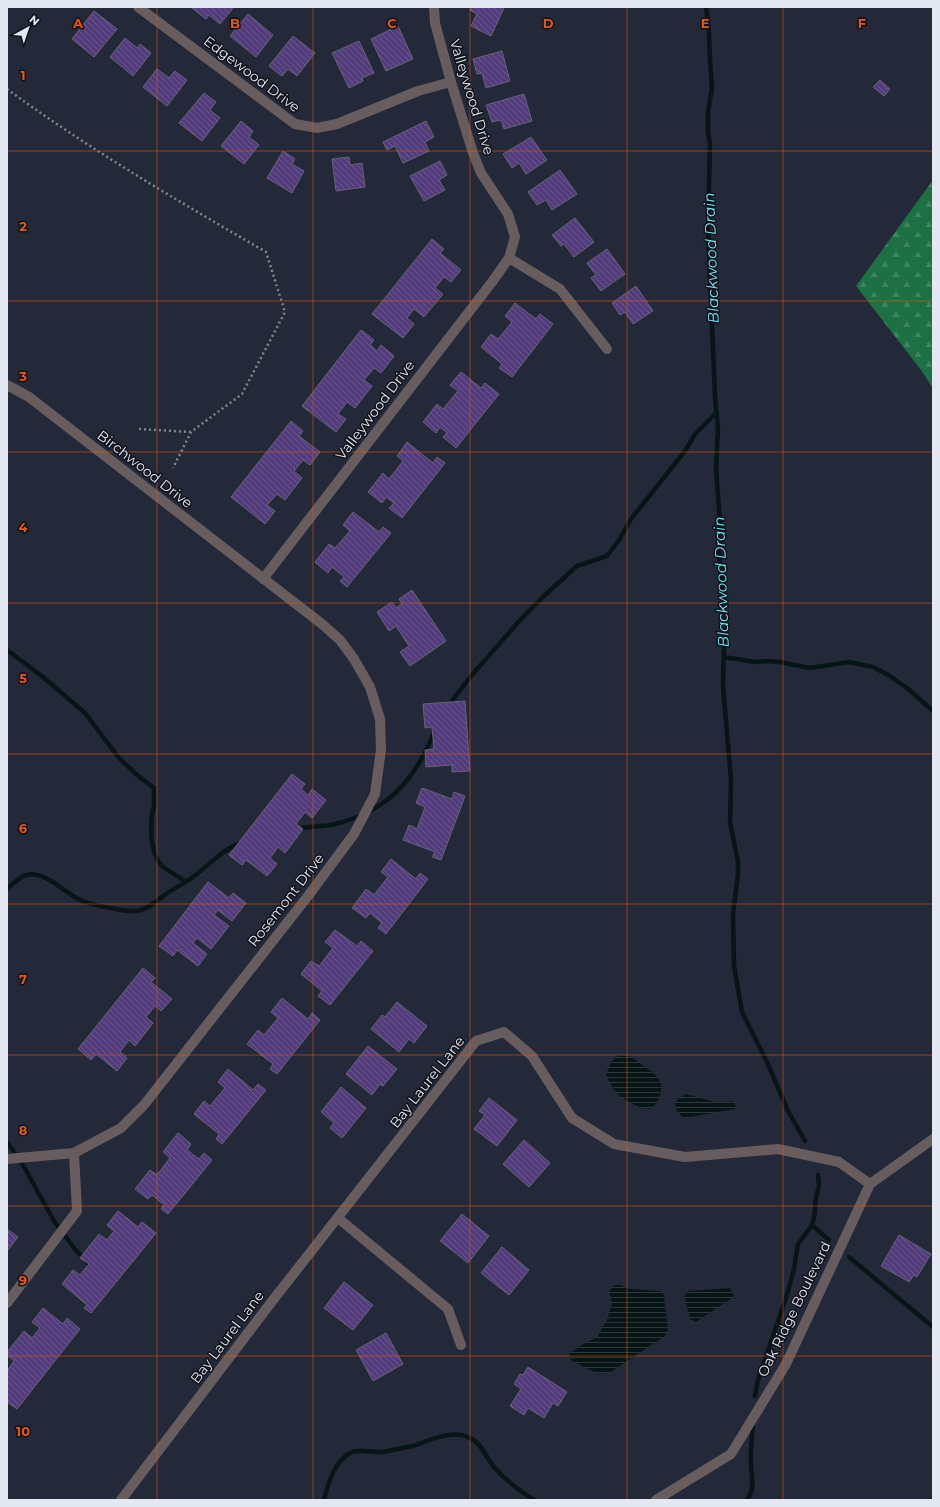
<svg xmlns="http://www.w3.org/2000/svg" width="940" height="1507" viewBox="0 0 940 1507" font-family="Montserrat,sans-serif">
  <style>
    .forest { fill: url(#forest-firs) }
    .water { fill: url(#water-rules) }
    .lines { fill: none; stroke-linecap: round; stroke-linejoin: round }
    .stream { stroke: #071517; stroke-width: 4.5 }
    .building { fill: url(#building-back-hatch); stroke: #676275 }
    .path { stroke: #818694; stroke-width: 2.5; stroke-dasharray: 2 3; stroke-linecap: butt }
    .minor { stroke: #685d5e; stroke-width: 10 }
    .grid { fill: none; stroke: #e8590c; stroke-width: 1; stroke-opacity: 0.55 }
    .labels { text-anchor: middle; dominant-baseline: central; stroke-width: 3; stroke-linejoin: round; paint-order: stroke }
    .street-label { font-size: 14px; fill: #e4e8f3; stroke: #10121a }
    .water-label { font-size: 15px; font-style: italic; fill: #72e7f8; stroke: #10121a }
    .grid-label { font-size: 13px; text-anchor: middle; font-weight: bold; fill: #e8590c; stroke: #10121a; stroke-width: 3; stroke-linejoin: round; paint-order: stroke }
  </style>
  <defs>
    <pattern id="forest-firs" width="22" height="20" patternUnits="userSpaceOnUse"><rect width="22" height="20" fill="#1d7044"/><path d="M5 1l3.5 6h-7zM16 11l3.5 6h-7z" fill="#3e845f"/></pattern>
    <pattern id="water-rules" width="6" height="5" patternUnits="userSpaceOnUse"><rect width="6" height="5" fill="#071517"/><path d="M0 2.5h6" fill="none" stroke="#2b3739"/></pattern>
    <pattern id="building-back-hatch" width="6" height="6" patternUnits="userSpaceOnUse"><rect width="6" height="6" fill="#523c7c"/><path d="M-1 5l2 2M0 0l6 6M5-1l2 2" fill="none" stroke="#6b588f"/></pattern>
  </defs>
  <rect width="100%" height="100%" fill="#24293a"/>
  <path class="forest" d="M 933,180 L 933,388 L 921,370 L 856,286 Z"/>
  <path class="water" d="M 619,1055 C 622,1055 625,1056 628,1056 C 635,1059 657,1074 660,1081 C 664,1091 659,1102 651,1109 C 638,1109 620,1099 613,1088 C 610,1084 608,1079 606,1074 L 612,1061 Z
    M 686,1094 L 718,1103 L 732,1101 L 737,1108 L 730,1110 L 684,1118 L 677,1112 L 675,1103 L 679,1098 Z
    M 614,1285 L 621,1285 L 630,1289 L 660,1291 L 664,1295 L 668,1330 L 665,1336 L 609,1373 L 598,1374 L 571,1360 L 569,1354 L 580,1346 L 597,1337 L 607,1320 L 612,1303 L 609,1292 Z
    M 730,1288 L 734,1296 L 732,1298 L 696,1322 L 690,1319 L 684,1296 L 688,1291 Z"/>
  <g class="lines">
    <path class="stream" d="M 706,7 L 709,32 L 710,61 L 712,88 L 708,111 L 708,132 L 710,143 L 708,230 L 715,397 L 718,429 L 716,469 L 720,521 L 719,552 L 723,600 L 724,647 L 723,685 L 731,780 L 730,822 L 738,862 L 738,874 L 733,914 L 734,966 L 742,1012 L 767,1062 L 788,1111 L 805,1141
      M 7,650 L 43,677 L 85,713 L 119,758 L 137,775 L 154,788 L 154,806 L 151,819 L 152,821 C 150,834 152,856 162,866 C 169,872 179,876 185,882
      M 724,657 L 755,662 L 768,661 L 780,662 L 810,668 L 849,662 L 873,667 L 890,676 L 907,688 L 933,711
      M 448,706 L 471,676 L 521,619 L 545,595 L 577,566 L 607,556 L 619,540 L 631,519 L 685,451 L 695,434 L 717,412
      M 297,829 C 308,826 319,827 331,825 C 386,813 415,781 435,730
      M 7,889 C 13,884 19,877 26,875 C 45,870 65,893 80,900 C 92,905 125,912 137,911 C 149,909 157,900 166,894 C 176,887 187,882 197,874 C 211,863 224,848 242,843
      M 7,1142 L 23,1165 L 54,1221 L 74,1248 L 89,1264
      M 812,1225 L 829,1240
      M 849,1257 L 933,1327
      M 755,1396 L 758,1380 L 787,1295 L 794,1269 L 798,1244 L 812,1225 L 814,1218 L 816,1197 L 819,1186 L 818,1175
      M 324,1500 C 328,1484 334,1462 350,1453 C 359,1448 373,1453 383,1452 C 393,1450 403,1448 413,1446 C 431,1440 453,1428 472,1439 C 483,1445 486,1458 494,1467 C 505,1480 520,1491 534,1500
      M 747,1500 C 756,1488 751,1478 751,1464 C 750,1451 752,1437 753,1424"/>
  </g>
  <path class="building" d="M 193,7 L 234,7 L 220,24 L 209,15 L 206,19 L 192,8 Z
    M 471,7 L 502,7 L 504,8 L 491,36 L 471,26 L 477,14 L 470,10 Z
    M 94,11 L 117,29 L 94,57 L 72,39 Z
    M 248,14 L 273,35 L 256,57 L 230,36 Z
    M 398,26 L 413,59 L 386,71 L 371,39 Z
    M 293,36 L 315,53 L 297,76 L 288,69 L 282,76 L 269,66 Z
    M 125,38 L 137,48 L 140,44 L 151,53 L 133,76 L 110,57 Z
    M 359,41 L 374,73 L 362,78 L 363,81 L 349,88 L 332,53 Z
    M 502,51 L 510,81 L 486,88 L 482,73 L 477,74 L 473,59 Z
    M 157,69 L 169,78 L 175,71 L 187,80 L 167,106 L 143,87 Z
    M 880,80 L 890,89 L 884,96 L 873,87 Z
    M 204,93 L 216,102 L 210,110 L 220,118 L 202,141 L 179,123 Z
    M 524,94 L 532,121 L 504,129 L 501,120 L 492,122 L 486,105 Z
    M 241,121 L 253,131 L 249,137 L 259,145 L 244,164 L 221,146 Z
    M 426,121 L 434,137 L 425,142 L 429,151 L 403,163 L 395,146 L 387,150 L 383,142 Z
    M 531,137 L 547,160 L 526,174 L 519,163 L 512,168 L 503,154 Z
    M 283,151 L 295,159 L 292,164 L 304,171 L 292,193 L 267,178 Z
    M 349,157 L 350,165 L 362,163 L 365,187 L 336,191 L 332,159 Z
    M 440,161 L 447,175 L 439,180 L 445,190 L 424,201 L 410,176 Z
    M 560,170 L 577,194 L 552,210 L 546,200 L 537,205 L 528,192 Z
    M 575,218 L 594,242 L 574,257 L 564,244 L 561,246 L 552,235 Z
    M 432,239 L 444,249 L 440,253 L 461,270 L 451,282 L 444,277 L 435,288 L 443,294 L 424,317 L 414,309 L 407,318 L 414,324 L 403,338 L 372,314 Z
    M 607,249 L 625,274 L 601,291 L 591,278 L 596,275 L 587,263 Z
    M 636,286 L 653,311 L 633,324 L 625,312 L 620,315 L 612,303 Z
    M 515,303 L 536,319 L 540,314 L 553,324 L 512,377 L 499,368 L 502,364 L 481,347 L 491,334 L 498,339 L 512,322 L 505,316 Z
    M 361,330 L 374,340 L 370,345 L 377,351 L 381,345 L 394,356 L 381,373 L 374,368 L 364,380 L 372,386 L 355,408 L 347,402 L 338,414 L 346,419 L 336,432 L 302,406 Z
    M 461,372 L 481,388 L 485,383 L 499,394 L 456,448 L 443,437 L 447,433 L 440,427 L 436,433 L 423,422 L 437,404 L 443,409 L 458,391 L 450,385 Z
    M 291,421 L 303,431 L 299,436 L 320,452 L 310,465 L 303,460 L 294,471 L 302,478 L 285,500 L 277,494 L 267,505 L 275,511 L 265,524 L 231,497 Z
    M 407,442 L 433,463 L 437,457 L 445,463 L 402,518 L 389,508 L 394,503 L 386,497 L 382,503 L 368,492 L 383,473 L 389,479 L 403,461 L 397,456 Z
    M 353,512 L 379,532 L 383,527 L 391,533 L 347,587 L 340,581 L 344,577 L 332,567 L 328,573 L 315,562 L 329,544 L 335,548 L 350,531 L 343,525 Z
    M 412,590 L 446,641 L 410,666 L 400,652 L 409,646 L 396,626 L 389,631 L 377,612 L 392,602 L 396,608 L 402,604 L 399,599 Z
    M 465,701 L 470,771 L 452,772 L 452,765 L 426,767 L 425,750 L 434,749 L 432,727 L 425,728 L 423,704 Z
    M 292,774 L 305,784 L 301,789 L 308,795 L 312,789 L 326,800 L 312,818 L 305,812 L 296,824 L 303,829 L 285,853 L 278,847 L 270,858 L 277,864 L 267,876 L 246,860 L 242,865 L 229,855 Z
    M 422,788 L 452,799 L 454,792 L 465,796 L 441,860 L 432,857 L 435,852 L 403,840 L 409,825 L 417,829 L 425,807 L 416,803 Z
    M 391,859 L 416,879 L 420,873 L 428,879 L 386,934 L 378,928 L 382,923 L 370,913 L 366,918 L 352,908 L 366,889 L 374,895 L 388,877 L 381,872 Z
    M 208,882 L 229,898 L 233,893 L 246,903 L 232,921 L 218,910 L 214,915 L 229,926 L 211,949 L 197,938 L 193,943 L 207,954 L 198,966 L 177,950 L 173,956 L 159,946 Z
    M 335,930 L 357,946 L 361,941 L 373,951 L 330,1005 L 318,996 L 322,991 L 301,974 L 311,961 L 319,966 L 333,948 L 325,942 Z
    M 143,968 L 155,978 L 151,982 L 172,999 L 161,1011 L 155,1006 L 146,1017 L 153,1023 L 135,1046 L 129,1040 L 120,1052 L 127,1058 L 117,1071 L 96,1054 L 91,1060 L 78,1049 Z
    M 282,998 L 308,1019 L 312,1013 L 320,1020 L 277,1074 L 270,1069 L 273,1064 L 247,1044 L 258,1030 L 264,1035 L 278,1018 L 271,1012 Z
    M 397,1002 L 427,1026 L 414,1043 L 409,1039 L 399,1052 L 371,1029 L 382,1015 L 385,1017 Z
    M 368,1046 L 397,1069 L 383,1086 L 380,1084 L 372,1095 L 346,1074 Z
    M 228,1069 L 253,1090 L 258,1084 L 266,1090 L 222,1144 L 216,1139 L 219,1134 L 194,1114 L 204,1101 L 210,1106 L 225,1088 L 218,1082 Z
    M 341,1087 L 366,1108 L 342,1138 L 330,1128 L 334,1123 L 321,1112 Z
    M 489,1098 L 517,1120 L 497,1146 L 474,1129 L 485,1115 L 479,1111 Z
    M 178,1133 L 191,1144 L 187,1150 L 199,1159 L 204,1153 L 212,1160 L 168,1214 L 161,1209 L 164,1205 L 152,1195 L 148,1199 L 135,1189 L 150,1170 L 157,1175 L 170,1158 L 163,1152 Z
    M 524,1140 L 550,1163 L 529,1187 L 503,1164 Z
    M 118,1211 L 138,1227 L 142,1222 L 156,1233 L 91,1313 L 84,1308 L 87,1305 L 62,1284 L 73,1270 L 80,1275 L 89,1264 L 80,1258 L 99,1234 L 107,1240 L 114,1231 L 107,1225 Z
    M 462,1214 L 489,1236 L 468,1263 L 440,1241 Z
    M 7,1229 L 18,1237 L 8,1250 L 7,1249 Z
    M 899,1235 L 931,1254 L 917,1277 L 914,1275 L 909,1282 L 881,1266 Z
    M 502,1247 L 529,1270 L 509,1295 L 481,1273 Z
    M 344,1282 L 373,1305 L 353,1330 L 324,1308 Z
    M 43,1308 L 63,1324 L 67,1318 L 80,1329 L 17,1409 L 7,1402 L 7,1371 L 14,1361 L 7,1355 L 7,1352 L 24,1331 L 32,1338 L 40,1328 L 32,1322 Z
    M 386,1333 L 403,1364 L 373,1381 L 356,1350 Z
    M 528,1367 L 567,1392 L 558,1406 L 553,1403 L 544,1418 L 528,1408 L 524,1415 L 510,1406 L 521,1389 L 514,1384 L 520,1374 L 523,1375 Z"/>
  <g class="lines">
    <path class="path" d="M 7,89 C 89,149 178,201 266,252 L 285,312 L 242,394 L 191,432 L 173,468
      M 139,429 L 191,432"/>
    <path class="minor" d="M 138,7 L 295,124 L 317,128 L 337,124 L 418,91 L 451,82
      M 509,258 L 560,289 L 607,349
      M 7,385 L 29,397 L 322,624 L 340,640 L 354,659 L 370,687 L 380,719 L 381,750 L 375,794 L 354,834 L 308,896 L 144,1105 L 121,1128 L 74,1153 L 7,1159
      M 263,579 L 492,282 L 509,258 L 515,237 L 508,214 L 481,173 L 473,153 L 451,82 L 435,23 L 434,7
      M 338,1218 L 448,1309 L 461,1345
      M 7,1303 L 77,1211 L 74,1153
      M 121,1500 L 273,1300 L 476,1041 L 504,1032 L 532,1056 L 572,1118 L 614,1144 L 685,1157 L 778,1149 L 839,1162 L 870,1184
      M 656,1500 L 731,1454 L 786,1364 L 870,1184 L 933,1139"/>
  </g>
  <path class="grid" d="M 157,7 L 157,1500M 313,7 L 313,1500M 470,7 L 470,1500M 627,7 L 627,1500M 783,7 L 783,1500M 7,151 L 933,151M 7,301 L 933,301M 7,452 L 933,452M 7,603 L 933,603M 7,754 L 933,754M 7,904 L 933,904M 7,1055 L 933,1055M 7,1206 L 933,1206M 7,1356 L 933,1356"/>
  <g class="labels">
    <g class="street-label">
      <text transform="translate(252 74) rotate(37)">Edgewood Drive</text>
      <text transform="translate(472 97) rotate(73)">Valleywood Drive</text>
      <text transform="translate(375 410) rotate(-53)">Valleywood Drive</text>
      <text transform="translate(145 469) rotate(38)">Birchwood Drive</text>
      <text transform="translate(286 900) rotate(-52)">Rosemont Drive</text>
      <text transform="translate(427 1082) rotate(-52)">Bay Laurel Lane</text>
      <text transform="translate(794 1309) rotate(-64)">Oak Ridge Boulevard</text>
      <text transform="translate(227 1337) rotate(-53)">Bay Laurel Lane</text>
    </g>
    <g class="water-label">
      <text transform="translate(711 258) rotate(-92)">Blackwood Drain</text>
      <text transform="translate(721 582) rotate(-92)">Blackwood Drain</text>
    </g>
  </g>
  <g class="grid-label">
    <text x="78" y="28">A</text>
    <text x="235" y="28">B</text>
    <text x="392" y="28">C</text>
    <text x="548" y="28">D</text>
    <text x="705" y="28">E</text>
    <text x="862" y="28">F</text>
    <text x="23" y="80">1</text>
    <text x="23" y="231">2</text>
    <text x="23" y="381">3</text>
    <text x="23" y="532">4</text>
    <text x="23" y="683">5</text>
    <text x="23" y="833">6</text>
    <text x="23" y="984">7</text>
    <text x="23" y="1135">8</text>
    <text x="23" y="1285">9</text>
    <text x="23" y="1436">10</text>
  </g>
  <rect width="940" height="1507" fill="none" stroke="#e4e8f3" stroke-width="16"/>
  <g transform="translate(28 28) rotate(40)" stroke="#10121a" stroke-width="3" paint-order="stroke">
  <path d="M0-3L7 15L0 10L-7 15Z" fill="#e4e8f3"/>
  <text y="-6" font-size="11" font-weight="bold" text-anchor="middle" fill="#e4e8f3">N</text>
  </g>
</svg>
